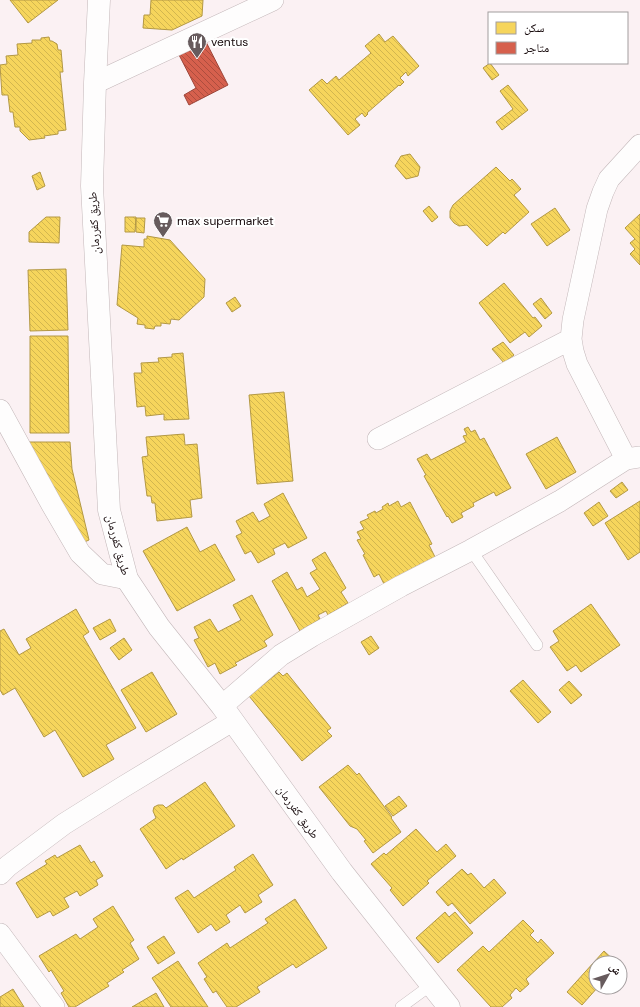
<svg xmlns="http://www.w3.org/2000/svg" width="640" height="1007" viewBox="0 0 640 1007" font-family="'DM Sans','Noto Naskh Arabic',sans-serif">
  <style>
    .homes { fill: url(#homes-back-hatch); stroke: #b39844 }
    .shops { fill: url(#shops-back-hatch); stroke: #9d463a }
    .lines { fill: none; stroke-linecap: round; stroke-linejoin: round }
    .lane-casing { stroke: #c3b7b9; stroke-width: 12 }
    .street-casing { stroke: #c3b7b9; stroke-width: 22 }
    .secondary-casing { stroke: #c3b7b9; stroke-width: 23 }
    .lane { stroke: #fefdfd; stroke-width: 11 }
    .street { stroke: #fefdfd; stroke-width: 21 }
    .secondary { stroke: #fefdfd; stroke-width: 22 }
    .labels { text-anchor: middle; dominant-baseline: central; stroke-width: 4; stroke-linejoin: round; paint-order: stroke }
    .poi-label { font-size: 12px; fill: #170a0c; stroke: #fff; text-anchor: start }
    .street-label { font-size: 12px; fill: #170a0c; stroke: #fff }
  </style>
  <defs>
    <pattern id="homes-back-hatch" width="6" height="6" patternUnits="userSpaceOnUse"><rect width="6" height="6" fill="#f6d55c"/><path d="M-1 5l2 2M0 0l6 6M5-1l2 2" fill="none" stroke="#d2b64f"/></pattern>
    <pattern id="shops-back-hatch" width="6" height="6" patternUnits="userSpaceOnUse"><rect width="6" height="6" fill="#d6604d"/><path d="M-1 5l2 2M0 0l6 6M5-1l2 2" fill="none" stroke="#ad4d3e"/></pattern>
  </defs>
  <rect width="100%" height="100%" fill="#fbf1f3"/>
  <path class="homes" d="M 10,0 L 58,0 L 28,23 Z
    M 151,0 L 203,0 L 202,16 L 172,30 L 143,28 L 144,15 L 150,15 Z
    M 379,34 L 385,42 L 393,36 L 419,66 L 408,76 L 406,72 L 400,78 L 404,82 L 400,86 L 399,85 L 367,113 L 368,114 L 365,117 L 362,113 L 355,119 L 360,125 L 348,135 L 309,90 L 322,79 L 327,84 L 336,76 L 339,80 L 371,53 L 365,46 Z
    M 49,37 L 50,41 L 52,41 L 57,44 L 58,50 L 61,50 L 63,72 L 60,72 L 66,130 L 58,131 L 58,134 L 44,136 L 45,138 L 29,140 L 20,131 L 20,127 L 15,127 L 13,112 L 10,112 L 8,95 L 2,95 L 0,65 L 7,64 L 6,56 L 18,55 L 17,44 L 32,43 L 32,40 L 41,40 L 41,38 Z
    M 490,63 L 499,75 L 492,80 L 483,68 Z
    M 508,85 L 528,110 L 502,130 L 496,122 L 513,109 L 500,91 Z
    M 410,154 L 420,167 L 418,176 L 406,179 L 395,166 L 401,156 Z
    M 496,167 L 510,181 L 512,179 L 521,189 L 514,195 L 529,212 L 505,234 L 503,232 L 487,246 L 467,225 L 459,226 L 454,223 L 450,218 L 450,211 L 453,205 Z
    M 40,172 L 45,186 L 37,190 L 32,176 Z
    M 429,206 L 438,217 L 432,222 L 423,211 Z
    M 555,208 L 570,230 L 547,246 L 531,224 Z
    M 640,214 L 640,265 L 630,254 L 635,249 L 630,243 L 635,239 L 625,228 Z
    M 46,217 L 60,217 L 59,243 L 29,242 L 29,232 Z
    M 125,217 L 136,217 L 135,232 L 125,232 Z
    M 136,218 L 145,218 L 144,233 L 136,232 Z
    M 147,236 L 170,240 L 205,279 L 204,297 L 179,320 L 171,319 L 170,324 L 161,323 L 161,326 L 155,326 L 154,329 L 145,328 L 145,325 L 137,324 L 138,318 L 117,305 L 122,245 L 144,247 L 144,239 L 147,239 Z
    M 66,269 L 68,330 L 30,331 L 28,270 Z
    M 504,283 L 533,318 L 535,317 L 542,326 L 529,337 L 525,332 L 510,343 L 479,303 Z
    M 235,297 L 241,306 L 232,312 L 226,303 Z
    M 541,298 L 552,313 L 545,319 L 533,304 Z
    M 30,336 L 68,336 L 69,433 L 30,433 Z
    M 503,342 L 514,355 L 504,363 L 492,349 Z
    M 183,353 L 189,419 L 164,420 L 164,414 L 146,416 L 145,406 L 137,407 L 134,373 L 142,373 L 141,363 L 159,362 L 158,358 L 172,357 L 172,354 Z
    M 284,392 L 293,481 L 257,484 L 249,395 Z
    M 468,427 L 471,432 L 475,430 L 480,440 L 484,438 L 511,488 L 496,496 L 494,492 L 473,503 L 474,506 L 461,513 L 463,517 L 452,523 L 448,516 L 447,517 L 424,476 L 426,475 L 417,459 L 427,454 L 431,460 L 466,442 L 463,436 L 467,435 L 464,429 Z
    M 184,434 L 185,445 L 197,444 L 202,498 L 190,500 L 192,517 L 157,521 L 155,503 L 152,503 L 151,496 L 147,496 L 142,457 L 148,456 L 146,437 Z
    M 557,437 L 576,472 L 546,489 L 526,454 Z
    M 28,442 L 70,442 L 72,469 L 89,540 L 82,543 Z
    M 622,482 L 628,490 L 616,498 L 610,491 Z
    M 283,493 L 307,538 L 288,548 L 285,543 L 273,549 L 275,554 L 258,563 L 251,551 L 245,554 L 236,536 L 242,533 L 236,521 L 253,512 L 259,522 L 270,516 L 264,504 Z
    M 398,501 L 401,507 L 410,502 L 432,544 L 429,545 L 436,559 L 386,588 L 379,574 L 374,577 L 363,555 L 365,554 L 357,540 L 361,539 L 357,532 L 364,529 L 360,522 L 369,518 L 367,515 L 375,511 L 376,513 L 383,509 L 382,507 L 388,503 L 389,506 Z
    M 640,501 L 640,552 L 628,560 L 605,523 Z
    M 599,502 L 608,516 L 593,526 L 584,513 Z
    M 187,527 L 200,552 L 215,544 L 235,580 L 177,611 L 143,551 Z
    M 325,552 L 346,588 L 341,592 L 348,603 L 328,615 L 326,611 L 318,615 L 320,619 L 300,631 L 272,581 L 287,572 L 297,590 L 302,587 L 307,597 L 320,589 L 310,573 L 317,569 L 312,560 Z
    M 252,595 L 273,635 L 264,641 L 267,646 L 235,663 L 237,665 L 220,674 L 215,663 L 208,667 L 194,640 L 199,638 L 194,627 L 210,619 L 218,632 L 241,620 L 233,605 Z
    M 591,604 L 620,645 L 581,672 L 576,665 L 567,671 L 550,647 L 559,641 L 553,631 Z
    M 76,609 L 89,632 L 83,636 L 136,728 L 106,745 L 114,759 L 83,777 L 55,730 L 44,737 L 15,688 L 3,695 L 0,690 L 0,631 L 4,629 L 19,655 L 31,648 L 26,639 Z
    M 110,619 L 116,631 L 100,640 L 93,628 Z
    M 371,636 L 379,648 L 369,655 L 361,642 Z
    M 124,638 L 132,650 L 119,660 L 110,648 Z
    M 152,672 L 177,714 L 146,732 L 121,690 Z
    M 279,672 L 283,676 L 287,673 L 331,728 L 327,731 L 332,736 L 302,761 L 249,696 Z
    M 523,680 L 551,712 L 538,723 L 510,691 Z
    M 569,681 L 582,695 L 571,704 L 559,690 Z
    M 348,765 L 357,775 L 359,773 L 392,817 L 391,818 L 401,832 L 373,853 L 364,841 L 366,840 L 357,829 L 350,826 L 319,787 Z
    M 205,782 L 235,826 L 183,860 L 182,858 L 166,869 L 140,829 L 156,818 L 153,811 L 154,807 L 158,805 L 163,805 L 166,808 Z
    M 399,796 L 407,806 L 393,816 L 385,806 Z
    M 416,829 L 437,852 L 446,844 L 456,856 L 427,881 L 429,883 L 403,906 L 390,890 L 392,888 L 371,864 L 384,853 L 386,855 Z
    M 80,845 L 91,863 L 94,861 L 103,876 L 96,880 L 98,885 L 80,896 L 77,891 L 64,898 L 69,907 L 53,916 L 50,911 L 37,918 L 16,883 L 47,864 L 45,861 L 55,855 L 57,858 Z
    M 253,854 L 273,885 L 258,895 L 262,902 L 245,913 L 240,905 L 226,915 L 230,922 L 216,931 L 211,924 L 198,933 L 175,898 L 188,890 L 194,898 L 236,870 L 234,867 Z
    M 462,869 L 468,875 L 471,873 L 484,888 L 494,879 L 506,893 L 470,924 L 452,903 L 448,906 L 436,892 Z
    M 295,899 L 327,948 L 296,968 L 293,964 L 257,987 L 260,992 L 236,1007 L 227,1007 L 216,991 L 213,993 L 204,979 L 207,977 L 198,963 L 227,943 L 230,948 L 268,923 L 265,919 Z
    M 113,906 L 134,940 L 130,943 L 139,959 L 122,970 L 124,972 L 107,983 L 109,986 L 75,1007 L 69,1007 L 61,993 L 64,991 L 51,970 L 49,972 L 39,956 L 76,934 L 80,939 L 98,927 L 93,919 Z
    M 445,912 L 449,917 L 455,912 L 473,933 L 438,963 L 416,938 Z
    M 523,920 L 534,931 L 530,935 L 538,943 L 541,939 L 554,953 L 526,979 L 529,984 L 520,992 L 516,988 L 510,995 L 512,998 L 502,1007 L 491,1007 L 457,970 L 483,946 L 489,952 Z
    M 164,936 L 175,953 L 158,964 L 147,947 Z
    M 604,951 L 617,963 L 596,963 L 596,987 L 598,987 L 582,1005 L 567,992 Z
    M 178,961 L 208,1007 L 171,1007 L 152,978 Z
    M 13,989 L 24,1007 L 0,1007 L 0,997 Z
    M 156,993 L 164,1007 L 132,1007 Z"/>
  <path class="shops" d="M 204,38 L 228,85 L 189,105 L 184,95 L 196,88 L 177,51 Z"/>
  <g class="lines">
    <defs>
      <path id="lane" d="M 471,550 L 537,645
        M 401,1007 L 431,985"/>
      <path id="street" d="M 95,83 L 273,0
        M 0,410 L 52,505 L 80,553 L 102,574 L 127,579
        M 378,439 L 571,339
        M 626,459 L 577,364 L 573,351 L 571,339 L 573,320 L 597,209 L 603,192 L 609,179 L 640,145
        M 222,706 L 281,655 L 312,636 L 401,586 L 471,550 L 560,501 L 626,459 L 640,457
        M 0,874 L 8,866 L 64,824 L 123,787 L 232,721
        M 0,934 L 54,1007"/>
      <path id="secondary" d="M 99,0 L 95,83 L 92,186 L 109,510 L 127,579 L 159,627 L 222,706 L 342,872 L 449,1007"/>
    </defs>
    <use href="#lane" class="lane-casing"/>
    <use href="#street" class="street-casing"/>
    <use href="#secondary" class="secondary-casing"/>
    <use href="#lane" class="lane"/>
    <use href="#street" class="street"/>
    <use href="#secondary" class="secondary"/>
  </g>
  <defs>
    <symbol id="restaurant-pin" viewBox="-11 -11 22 30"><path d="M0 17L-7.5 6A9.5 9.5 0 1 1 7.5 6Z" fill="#675b5d" stroke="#fff"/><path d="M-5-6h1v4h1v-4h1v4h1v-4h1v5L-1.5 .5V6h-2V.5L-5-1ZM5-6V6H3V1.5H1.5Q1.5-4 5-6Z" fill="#fff"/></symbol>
    <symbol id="supermarket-pin" viewBox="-11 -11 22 30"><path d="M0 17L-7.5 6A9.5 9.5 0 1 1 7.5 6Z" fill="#675b5d" stroke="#fff"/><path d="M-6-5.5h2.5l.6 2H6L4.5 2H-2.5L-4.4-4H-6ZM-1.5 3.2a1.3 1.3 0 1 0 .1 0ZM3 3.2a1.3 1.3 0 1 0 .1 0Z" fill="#fff"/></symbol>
  </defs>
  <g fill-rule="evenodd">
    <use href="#restaurant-pin" x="186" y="31" width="22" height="30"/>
    <use href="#supermarket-pin" x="152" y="210" width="22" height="30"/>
  </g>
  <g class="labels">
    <g class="poi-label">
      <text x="211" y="42">ventus</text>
      <text x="177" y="221">max supermarket</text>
    </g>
    <g class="street-label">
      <text transform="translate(94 223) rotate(-93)">طريق كفررمان</text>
      <text transform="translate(118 545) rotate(75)">طريق كفررمان</text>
      <text transform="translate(298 812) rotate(54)">طريق كفررمان</text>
    </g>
  </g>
  <rect x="488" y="12" width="140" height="52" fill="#ffffff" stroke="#a29d9e"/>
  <rect x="496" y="22" width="20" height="12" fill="#f6d55c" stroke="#a29d9e"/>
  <text x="524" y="32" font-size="12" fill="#170a0c">سكن</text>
  <rect x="496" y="42" width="20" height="12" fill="#d6604d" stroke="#a29d9e"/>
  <text x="524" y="52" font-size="12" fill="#170a0c">متاجر</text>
  <g transform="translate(608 975) rotate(51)"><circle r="19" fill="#ffffff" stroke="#a29d9e"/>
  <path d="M0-3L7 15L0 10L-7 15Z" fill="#675b5d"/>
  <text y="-6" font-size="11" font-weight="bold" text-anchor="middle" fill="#170a0c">ش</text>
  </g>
</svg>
